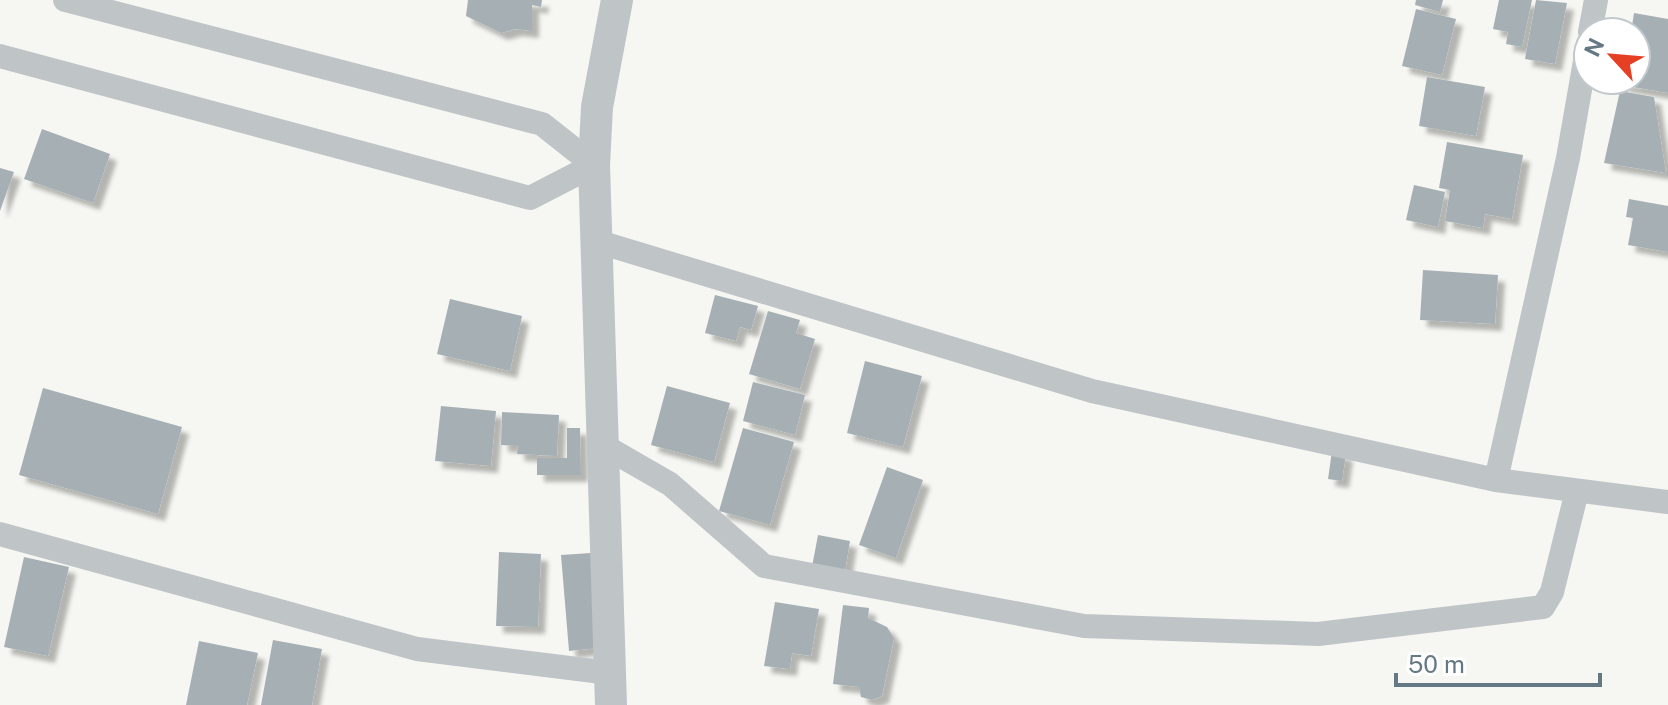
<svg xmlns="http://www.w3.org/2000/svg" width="1668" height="705" viewBox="0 0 1668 705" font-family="'Public Sans',sans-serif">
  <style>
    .building { fill: #a6b0b4; filter: url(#shadow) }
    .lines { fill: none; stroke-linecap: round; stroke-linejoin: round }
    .minor { stroke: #bfc4c7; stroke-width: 24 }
    .tertiary { stroke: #bfc4c7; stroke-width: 32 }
  </style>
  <defs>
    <filter id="shadow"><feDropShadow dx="7" dy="7" stdDeviation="2" flood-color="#0004"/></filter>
  </defs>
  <rect width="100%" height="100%" fill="#f6f6f2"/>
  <path class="building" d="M 468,0 L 542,0 L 541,7 L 532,5 L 532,31 L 515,29 L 501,33 L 466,16 Z
    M 1416,0 L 1443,0 L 1440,12 L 1415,5 Z
    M 1499,0 L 1532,0 L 1522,47 L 1506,44 L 1508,32 L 1493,29 Z
    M 1536,0 L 1567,3 L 1555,64 L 1525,59 Z
    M 1416,9 L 1456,19 L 1442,75 L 1402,66 Z
    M 1634,13 L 1668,19 L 1668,93 L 1621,85 L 1622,80 L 1636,80 L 1636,32 L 1631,32 Z
    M 1427,77 L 1485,87 L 1476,136 L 1419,126 Z
    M 1620,91 L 1654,97 L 1666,173 L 1604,163 Z
    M 42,129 L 110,154 L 93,203 L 24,179 Z
    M 1447,142 L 1523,155 L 1512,219 L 1485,214 L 1483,228 L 1445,221 L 1450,190 L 1439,188 Z
    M 0,168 L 14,172 L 0,211 Z
    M 1414,185 L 1445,192 L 1438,227 L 1406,220 Z
    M 1629,199 L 1668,206 L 1668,252 L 1628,245 L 1633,218 L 1626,217 Z
    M 1423,270 L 1498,275 L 1495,324 L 1420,320 Z
    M 715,295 L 758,306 L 751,330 L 740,327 L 736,341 L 705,333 Z
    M 450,299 L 522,316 L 510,371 L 437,354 Z
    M 768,311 L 800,320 L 796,333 L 815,339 L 800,389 L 749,374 Z
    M 865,361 L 922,376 L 903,447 L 847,433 Z
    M 753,382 L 805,395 L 795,435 L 743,421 Z
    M 667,386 L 730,403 L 714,462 L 651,445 Z
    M 43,388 L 182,427 L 158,514 L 19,475 Z
    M 441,406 L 496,411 L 491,466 L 435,461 Z
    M 502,412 L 559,415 L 557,456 L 517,454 L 518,446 L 501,445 Z
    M 567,428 L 580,428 L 581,475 L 537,475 L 537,458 L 567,458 Z
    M 743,428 L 794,442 L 770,525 L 719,511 Z
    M 1332,451 L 1346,454 L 1342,481 L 1328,479 Z
    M 887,467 L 923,480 L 896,558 L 859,545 Z
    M 818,535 L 850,541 L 844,577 L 811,572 Z
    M 499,552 L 541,554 L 538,627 L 496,626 Z
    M 591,553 L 597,648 L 569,651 L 561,555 Z
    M 24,557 L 69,567 L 48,656 L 4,647 Z
    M 775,602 L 819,609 L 811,656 L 792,653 L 790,669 L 764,666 Z
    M 843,605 L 869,608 L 868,618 L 887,627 L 894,638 L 882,696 L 872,700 L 861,697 L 859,687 L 833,684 Z
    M 273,640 L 322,649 L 312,705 L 261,705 Z
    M 199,641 L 258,653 L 247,705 L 186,705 Z"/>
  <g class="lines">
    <path class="minor" d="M 1590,32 L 1596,0
      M 0,56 L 530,198 L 594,165 L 542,124 L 65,0
      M 599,242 L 1092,391 L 1496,480 L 1668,502
      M 604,446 L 670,484 L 764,566 L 1084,626 L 1318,634 L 1543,607 L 1552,592 L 1577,491
      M 1496,480 L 1568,158 L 1588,44
      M 0,534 L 417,649 L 610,673"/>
    <path class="tertiary" d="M 611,705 L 594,165 L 597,107 L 617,0"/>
  </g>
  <g transform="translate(1612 56) rotate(296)"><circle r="38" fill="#ffffff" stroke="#c1c9ce" stroke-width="2"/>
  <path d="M0-6L14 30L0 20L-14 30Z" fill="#e53f24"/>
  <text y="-12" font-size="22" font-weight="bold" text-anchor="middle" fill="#657984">N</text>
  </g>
  <path d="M1396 673v12h204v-12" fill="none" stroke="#657984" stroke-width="4"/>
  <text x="1408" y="673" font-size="24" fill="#657984" stroke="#ffffff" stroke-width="6" paint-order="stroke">50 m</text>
</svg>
